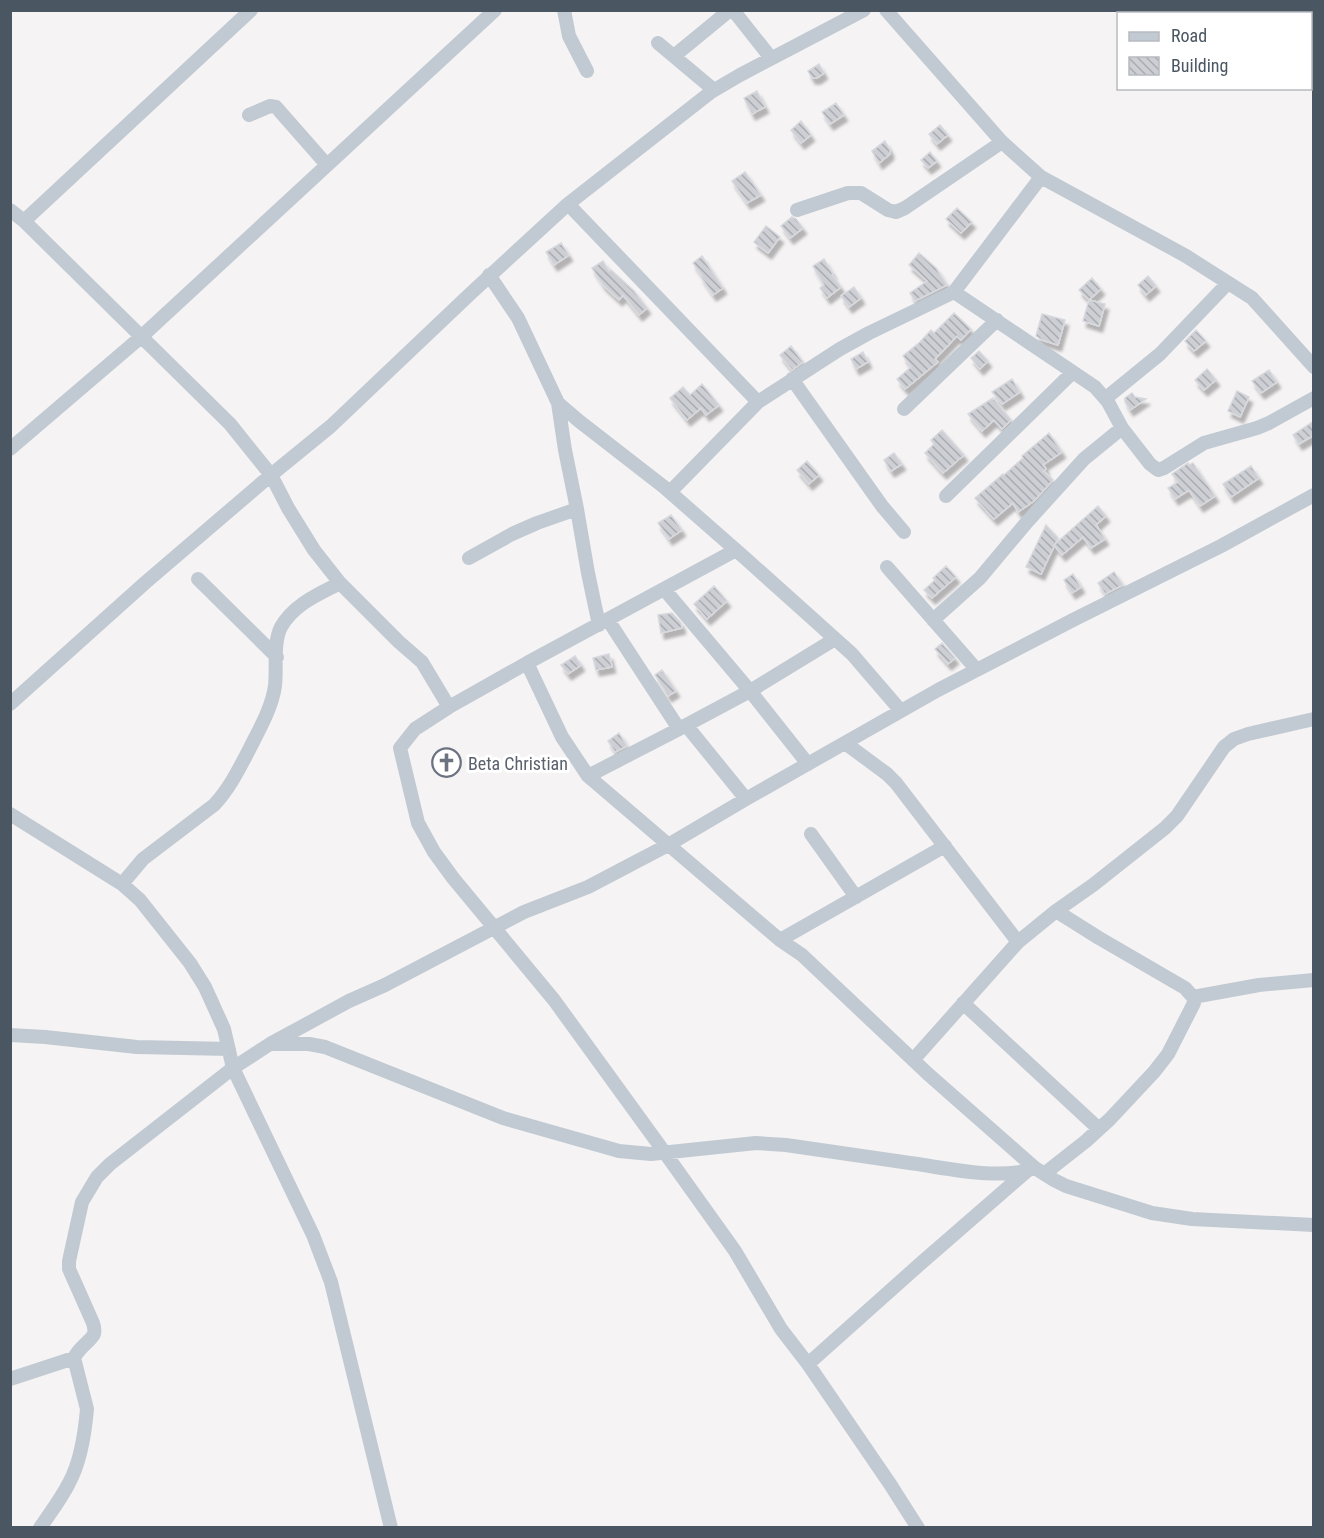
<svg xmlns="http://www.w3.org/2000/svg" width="1324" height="1538" viewBox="0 0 1324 1538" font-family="'Roboto Condensed',sans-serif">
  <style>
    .building { fill: url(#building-back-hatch); stroke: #d7d9de; stroke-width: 1.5; filter: url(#shadow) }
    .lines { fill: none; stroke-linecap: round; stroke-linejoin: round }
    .street { stroke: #c1cad2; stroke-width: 14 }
    .labels { text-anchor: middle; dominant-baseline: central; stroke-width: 6; stroke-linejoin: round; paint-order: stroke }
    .worship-label { font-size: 18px; fill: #5b616d; stroke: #fff; text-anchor: start }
  </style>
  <defs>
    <pattern id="building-back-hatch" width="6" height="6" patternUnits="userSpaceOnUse" patternTransform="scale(1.5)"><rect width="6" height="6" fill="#cdcfd5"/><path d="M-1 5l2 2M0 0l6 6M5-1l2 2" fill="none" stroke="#a8abb0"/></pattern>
    <filter id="shadow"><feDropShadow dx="3.5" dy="6" stdDeviation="1.5" flood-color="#0004"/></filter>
  </defs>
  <rect width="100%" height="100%" fill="#f5f3f3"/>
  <path class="building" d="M 819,64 L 824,73 L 817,78 L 812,78 L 808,71 Z
    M 757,91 L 765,107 L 752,114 L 744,98 Z
    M 836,103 L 844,115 L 830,124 L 822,112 Z
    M 801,121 L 811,135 L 801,143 L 791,130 Z
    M 940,125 L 948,135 L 937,144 L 929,134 Z
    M 885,141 L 890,150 L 890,154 L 879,163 L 872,151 Z
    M 930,152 L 937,161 L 928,168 L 921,160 Z
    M 745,172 L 761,195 L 747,203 L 732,181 Z
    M 957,208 L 972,222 L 961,233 L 946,219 Z
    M 792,217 L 796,219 L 803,228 L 790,238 L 781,226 Z
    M 766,226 L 780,237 L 768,253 L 754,242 Z
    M 561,243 L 569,255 L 554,265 L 546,252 Z
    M 919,253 L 936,268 L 947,285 L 915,301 L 910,293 L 927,281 L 909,265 Z
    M 702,256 L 723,288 L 713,295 L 701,277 L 702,276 L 693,263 Z
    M 824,259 L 833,274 L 832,275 L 841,287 L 827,298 L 820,288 L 824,285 L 813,266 Z
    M 603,261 L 609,271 L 611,270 L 634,291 L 647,308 L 639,315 L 623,295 L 619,300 L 603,285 L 592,268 Z
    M 1148,276 L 1156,286 L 1146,295 L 1138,285 Z
    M 1092,278 L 1101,289 L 1089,300 L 1079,290 Z
    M 854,287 L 861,298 L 849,307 L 841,296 Z
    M 1089,300 L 1105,304 L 1099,326 L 1083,321 Z
    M 954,313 L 971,329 L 961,340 L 957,336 L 935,359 L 938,362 L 905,389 L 897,379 L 911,367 L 903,356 L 920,342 L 931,330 L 934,333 Z
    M 1042,314 L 1065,320 L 1058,345 L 1042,340 L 1036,336 Z
    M 1196,330 L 1206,341 L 1194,351 L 1185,341 Z
    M 791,346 L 803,362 L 792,370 L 780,355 Z
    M 979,351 L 988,361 L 980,369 L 971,358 Z
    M 863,352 L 868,362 L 856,369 L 851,359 Z
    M 1207,369 L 1216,380 L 1204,390 L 1195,380 Z
    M 1269,370 L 1277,382 L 1261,393 L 1252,381 Z
    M 1012,379 L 1020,392 L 1002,404 L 992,392 Z
    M 702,384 L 719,405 L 706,415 L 701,408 L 687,420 L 670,398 L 683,387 L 690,395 Z
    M 1237,391 L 1249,397 L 1240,417 L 1228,411 Z
    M 1132,393 L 1135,397 L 1146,399 L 1130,410 L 1125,402 L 1125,398 Z
    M 993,398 L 1011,420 L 1002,429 L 994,420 L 982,431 L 968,414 Z
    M 1314,421 L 1314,435 L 1299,444 L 1293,435 Z
    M 942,430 L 964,455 L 943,473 L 925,453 L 934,444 L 931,440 Z
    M 1049,433 L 1062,452 L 1043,465 L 1046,469 L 1044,471 L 1053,480 L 1034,501 L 1018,512 L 1013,503 L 994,519 L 975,498 L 1003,474 L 1004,475 L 1023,458 L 1022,456 Z
    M 894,453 L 902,464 L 891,471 L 884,460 Z
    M 807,461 L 819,475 L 809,484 L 797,470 Z
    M 1188,463 L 1189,465 L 1193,463 L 1215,496 L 1200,506 L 1189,490 L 1175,499 L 1168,488 L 1178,482 L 1172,474 Z
    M 1251,466 L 1259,478 L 1231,497 L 1223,484 Z
    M 1098,506 L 1106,516 L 1096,525 L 1105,539 L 1091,548 L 1083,537 L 1062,555 L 1054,545 Z
    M 671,515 L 682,530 L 669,539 L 658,523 Z
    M 1046,525 L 1058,538 L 1041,574 L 1026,567 Z
    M 946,566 L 956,577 L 932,598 L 924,590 L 935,580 L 933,578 Z
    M 1114,572 L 1123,585 L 1105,594 L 1098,583 Z
    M 1073,574 L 1081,587 L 1072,593 L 1064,580 Z
    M 714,586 L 727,601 L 707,619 L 694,604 Z
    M 672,613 L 681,623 L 682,628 L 661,633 L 658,615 Z
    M 942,643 L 955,658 L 948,664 L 935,649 Z
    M 609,654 L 612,667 L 596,670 L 593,658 Z
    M 575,656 L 581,665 L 568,674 L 561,665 Z
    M 662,670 L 676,691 L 668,696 L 655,675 Z
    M 619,733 L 627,746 L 615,752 L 608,741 Z"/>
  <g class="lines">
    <path class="street" d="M 564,10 L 569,36 L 587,71
      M 733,10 L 771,58
      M 658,43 L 714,90
      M 674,56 L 730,10
      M 249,115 L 270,106 L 276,107 L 327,165
      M 1041,177 L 1186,256 L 1252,298 L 1314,367
      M 568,204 L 758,402 L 840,349 L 869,333 L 954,292 L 1041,177 L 1002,142 L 886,10
      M 10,210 L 24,221 L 230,424 L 271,475 L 288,508 L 314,550 L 340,583 L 399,642 L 422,662 L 449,707 L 527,663 L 562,737 L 588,776 L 780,940 L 802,955 L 928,1074 L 1035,1168 L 1054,1180 L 1066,1186 L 1152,1213 L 1192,1219 L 1314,1225
      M 797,210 L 848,193 L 861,193 L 888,210 L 896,212 L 905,208 L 1002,142
      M 24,221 L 251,10
      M 489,275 L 518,318 L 558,403 L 565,450 L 577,509 L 588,573 L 599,625
      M 954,292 L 1095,387 L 1108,402 L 1122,428 L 1150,464 L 1158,470 L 1164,468 L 1204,443 L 1257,428 L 1269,423 L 1314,398
      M 792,379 L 882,506 L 904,532
      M 1106,398 L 1160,354 L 1228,283
      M 558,403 L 579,421 L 664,487 L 745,558 L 852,654 L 901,711
      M 904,409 L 997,320
      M 10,449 L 141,337 L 495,10
      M 670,492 L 758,402
      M 946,496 L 1072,373
      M 469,558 L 512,534 L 537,523 L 577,509
      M 887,567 L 977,670
      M 198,579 L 277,657
      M 664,589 L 750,691 L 808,764
      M 608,620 L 679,729
      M 933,620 L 980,578 L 1027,522 L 1084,459 L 1122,428
      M 527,663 L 736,550
      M 10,704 L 146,582 L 271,475 L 331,426 L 470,294 L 568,204 L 711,92 L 740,75 L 864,10
      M 449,707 L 415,729 L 400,748 L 418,823 L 434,852 L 453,878 L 554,1000 L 665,1153 L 735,1251 L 781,1329 L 808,1364 L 890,1484 L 918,1528
      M 686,725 L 746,799
      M 845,743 L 887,774 L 896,783 L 1018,942
      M 588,776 L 679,729 L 750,691 L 835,639
      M 10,814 L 122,884 L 140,900 L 190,963 L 205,987 L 224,1029 L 233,1068 L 313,1235 L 331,1282 L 391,1528
      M 811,834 L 856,897
      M 122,884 L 143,859 L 214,805 C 230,788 240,767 251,746 C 260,728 272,707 275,686 C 277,669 273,642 281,627 C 294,604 319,594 340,583
      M 780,940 L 945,846
      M 1193,997 L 1259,985 L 1314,980
      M 963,1003 L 1099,1129
      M 10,1035 L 45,1037 L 137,1047 L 229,1049
      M 272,1044 L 309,1044 L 325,1047 L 503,1118 L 619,1151 L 651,1154 L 756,1143 L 786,1145 C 827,1151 869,1157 910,1163 C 947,1168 1000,1181 1035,1168
      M 913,1060 L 1018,942 L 1056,911 L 1093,885 L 1165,828 L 1177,816 L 1224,747 L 1234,739 L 1248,734 L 1314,719
      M 1044,1174 L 1086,1141 L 1110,1119 L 1154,1072 L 1168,1054 L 1194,1003 L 1193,997 L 1185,988 L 1099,938 L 1056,911
      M 808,1364 L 920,1264 L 1027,1171
      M 10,1379 L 74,1358
      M 40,1528 C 50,1513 61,1499 69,1483 C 80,1463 85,1432 87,1409 L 74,1358 C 79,1347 91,1341 94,1334 C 95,1330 94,1326 93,1323 L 69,1269 L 69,1261 L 82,1202 L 97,1177 L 110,1164 L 233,1068 L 270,1044 L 349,1001 L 385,985 L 524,912 L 588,887 L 668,845 L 746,799 L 938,690 L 1073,620 L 1221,546 L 1314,495"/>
  </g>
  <defs>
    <symbol id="church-ring" viewBox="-11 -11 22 22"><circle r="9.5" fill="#fff" stroke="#6b7280" stroke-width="1.5"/><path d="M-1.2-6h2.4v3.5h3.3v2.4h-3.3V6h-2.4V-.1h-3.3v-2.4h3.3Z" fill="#6b7280"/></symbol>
  </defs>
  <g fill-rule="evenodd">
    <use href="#church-ring" x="430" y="746" width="33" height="33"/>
  </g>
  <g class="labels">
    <g class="worship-label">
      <text x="468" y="763">Beta Christian</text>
    </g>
  </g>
  <rect width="1324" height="1538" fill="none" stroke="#4a5661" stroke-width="24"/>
  <rect x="1117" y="12" width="195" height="78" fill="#ffffff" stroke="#b7bbc0" stroke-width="1.5"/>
  <rect x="1129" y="32" width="30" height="9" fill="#c1cad2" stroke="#b7bbc0" stroke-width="1.5"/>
  <text x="1171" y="42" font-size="18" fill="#4a5661">Road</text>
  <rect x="1129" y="57" width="30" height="18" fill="url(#building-back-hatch)" stroke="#b7bbc0" stroke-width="1.5"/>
  <text x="1171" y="72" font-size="18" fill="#4a5661">Building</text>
</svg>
